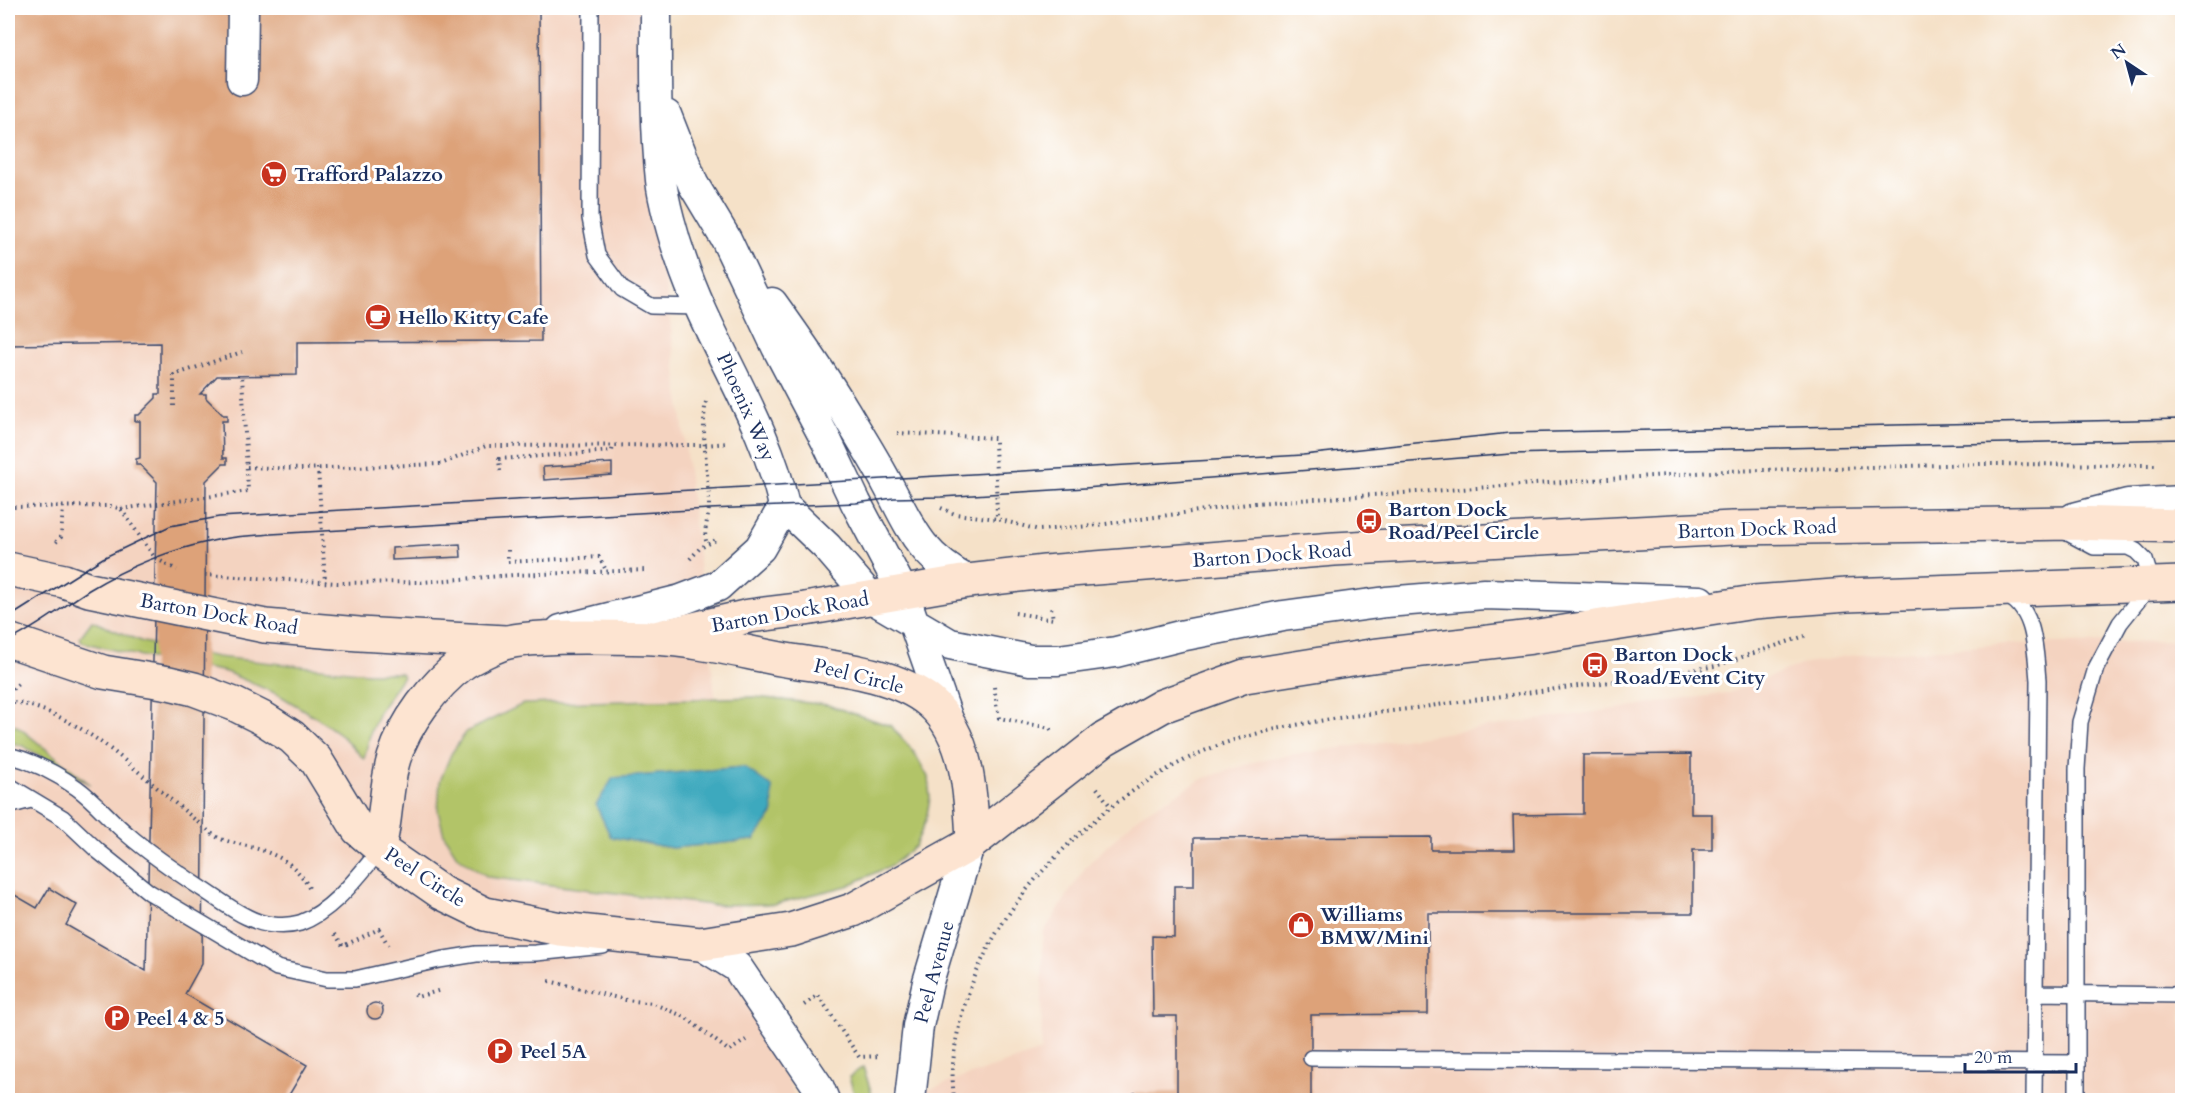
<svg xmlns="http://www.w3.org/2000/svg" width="2190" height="1108" viewBox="0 0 2190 1108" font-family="Cardo,serif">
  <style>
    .built { fill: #f4d3c0 }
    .green { fill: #b2c467; stroke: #667a62; stroke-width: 1.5; fill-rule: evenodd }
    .water { fill: #3ea9be; stroke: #2c6c8e; stroke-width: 1.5 }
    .building { fill: #dda279 }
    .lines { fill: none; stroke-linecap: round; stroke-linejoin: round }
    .lane-casing { stroke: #3c4a6e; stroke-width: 18 }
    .street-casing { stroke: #3c4a6e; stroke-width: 33 }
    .secondary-casing { stroke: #3c4a6e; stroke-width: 36 }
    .path { stroke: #3c4a6e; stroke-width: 4; stroke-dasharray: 1.5 4.5; stroke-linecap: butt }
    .lane { stroke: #fff; stroke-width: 15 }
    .street { stroke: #fff; stroke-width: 30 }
    .secondary { stroke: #fde4d1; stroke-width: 33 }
    .tram { stroke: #1b2f5e; stroke-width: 1.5 }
    .labels { text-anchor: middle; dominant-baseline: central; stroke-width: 6; stroke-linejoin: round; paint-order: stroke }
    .poi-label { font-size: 20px; font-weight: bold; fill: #1b2f5e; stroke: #fff; text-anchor: start }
    .street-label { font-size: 20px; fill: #1b2f5e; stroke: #fff }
  </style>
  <rect width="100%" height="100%" fill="#fff"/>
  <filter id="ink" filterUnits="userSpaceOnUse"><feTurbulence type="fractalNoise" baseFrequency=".0167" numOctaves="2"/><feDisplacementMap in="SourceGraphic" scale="12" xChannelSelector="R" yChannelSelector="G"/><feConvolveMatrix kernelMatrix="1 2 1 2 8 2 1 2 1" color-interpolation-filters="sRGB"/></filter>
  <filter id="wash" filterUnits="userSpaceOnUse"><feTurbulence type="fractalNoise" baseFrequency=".008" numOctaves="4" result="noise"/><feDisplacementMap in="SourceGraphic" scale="24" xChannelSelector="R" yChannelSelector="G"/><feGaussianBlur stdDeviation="1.35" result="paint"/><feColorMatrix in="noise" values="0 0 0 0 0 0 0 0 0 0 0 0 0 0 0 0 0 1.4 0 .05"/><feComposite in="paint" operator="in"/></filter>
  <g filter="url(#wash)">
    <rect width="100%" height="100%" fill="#f5e1c8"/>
    <path class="built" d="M 8,8 L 657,8 L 656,204 L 752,1002 L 773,1043 L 796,1100 L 8,1100 Z
      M 2182,641 L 2182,1100 L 898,1100 L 1041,1051 L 1043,933 L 1087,865 L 1140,815 L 1204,778 L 1268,758 L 1728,693 L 1806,663 L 1847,656 L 2006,644 Z"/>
    <path class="green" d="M 92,621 L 143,642 L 217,657 L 367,673 L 401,673 L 403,676 L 380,710 L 371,731 L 364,759 L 341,735 L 317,718 L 279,695 L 226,672 L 130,654 L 82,642 L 80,637 Z
      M 755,697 L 828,705 L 891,726 L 914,752 L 928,777 L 930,798 L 926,820 L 915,846 L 892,865 L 847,886 L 775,904 L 711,905 L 488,877 L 457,856 L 444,835 L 438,811 L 440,781 L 451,754 L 466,732 L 523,704 ZM 744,767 L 773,814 L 753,840 L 672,848 L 611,837 L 596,805 L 614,778 Z
      M 8,724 L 17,726 L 91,785 L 23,746 L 8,742 Z
      M 863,1067 L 874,1100 L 856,1100 L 849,1077 Z"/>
    <path class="water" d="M 744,767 L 772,787 L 773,814 L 754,840 L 672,848 L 611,837 L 596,805 L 613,778 Z"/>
    <g id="blocks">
      <path class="building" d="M 8,8 L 539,8 L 541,341 L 297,342 L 297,375 L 217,376 L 200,394 L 206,394 L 206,398 L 223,415 L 227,415 L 227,421 L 222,421 L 223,458 L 227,458 L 227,464 L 223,464 L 206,481 L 202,963 L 185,994 L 307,1065 L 286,1100 L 8,1100 L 8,891 L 37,908 L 49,888 L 77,905 L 66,925 L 146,971 L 157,482 L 140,465 L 136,465 L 136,459 L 140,458 L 140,421 L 135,421 L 135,415 L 139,415 L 156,398 L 156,394 L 160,394 L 160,343 L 8,345 Z
        M 612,463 L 612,475 L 544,480 L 543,467 Z
        M 460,544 L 461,557 L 392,560 L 392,548 Z
        M 1691,754 L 1691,814 L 1712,814 L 1712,850 L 1693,850 L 1693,913 L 1428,913 L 1428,1014 L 1311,1015 L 1311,1100 L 1134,1100 L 1134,1093 L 1177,1092 L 1177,1016 L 1153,1016 L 1152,936 L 1174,937 L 1174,886 L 1194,886 L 1194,838 L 1431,837 L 1431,850 L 1514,850 L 1513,815 L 1583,814 L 1583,755 Z
        M367 1011a8 8 0 1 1 16 0a8 8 0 1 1-16 0Z"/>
    </g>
  </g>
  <g filter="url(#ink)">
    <use href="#blocks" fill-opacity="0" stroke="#3c4a6e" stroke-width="1.5"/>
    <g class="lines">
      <defs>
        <path id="lane" d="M 591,8 L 590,218 L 597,255 L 622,289 L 651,306 L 701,307
          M 2064,531 L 2094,547 L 2128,547 L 2136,551 L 2145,560 L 2152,583 L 2120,623 L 2096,668 L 2080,722 L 2077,769 L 2077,1100
          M 2003,594 C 2036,607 2035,650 2038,680 L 2034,1100
          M 8,755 C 32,761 56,773 77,788 C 95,801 110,820 127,834 C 151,855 178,873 204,890 C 218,899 232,910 247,917 C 262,925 283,928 300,923 C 333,911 358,876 380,850
          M 8,785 L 63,818 L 98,851 L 149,892 L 277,968 L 327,979 L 355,979 L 439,960 L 476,954 L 536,953 L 603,946
          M 8,806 L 31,800
          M 2035,993 L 2182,995
          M 1311,1058 L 2077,1063"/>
        <path id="street" d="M 242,80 L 243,8
          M 666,115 L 693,184 L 726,239 L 777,347 L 827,442 L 856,503 L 903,592 L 948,720
          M 772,303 C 798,339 823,375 846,413 C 860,437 875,460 888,485 C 912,530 920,555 968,581
          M 784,506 L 827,547 L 870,597 L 950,644 L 1030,660 L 1058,660 L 1116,652 L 1180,636 L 1283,616 L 1386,602 L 1484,594 L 1700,601
          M 2074,518 L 2128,504 L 2182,501
          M 561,630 L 681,600 L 718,586 L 760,548 L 784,506 C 765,418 709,344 681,259 C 674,239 663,201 661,180 C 655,123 656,65 656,8
          M 700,944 L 737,967 L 819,1088 L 824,1100
          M 910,1100 L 918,1026 L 928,982 L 969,845"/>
        <path id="secondary" d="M 8,569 L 64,581 L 89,590 L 265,626 L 359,634 L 505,642
          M 655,638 L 749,616 L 805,609 L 968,581 L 1045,572 L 1334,549 L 1732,528 L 2070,523 L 2182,526
          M 8,640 L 103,672 L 169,683 L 194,689 L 234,704 L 264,719 L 292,737 L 316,760 L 358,829 L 379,847 L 380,850 L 442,893 L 485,914 L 560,929 L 700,944 L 791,930 L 853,910 L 969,845 L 1104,739 L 1162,706 L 1245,676 L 1371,656 L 1532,637 L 1754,602 L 1847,595 L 2182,583
          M 379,847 C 387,818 385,787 394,758 C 405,722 434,685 463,663 C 472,657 498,644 508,642 C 531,637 561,637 585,637 C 608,637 631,637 653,638 C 700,640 746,653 792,661 C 836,668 895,673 930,702 C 968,734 971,795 973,841"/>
      </defs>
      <use href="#lane" class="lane-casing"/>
      <use href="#street" class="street-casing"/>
      <use href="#secondary" class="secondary-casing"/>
      <path class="path" d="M 706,402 C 700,429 709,477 709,506 C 709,518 702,533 707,543
        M 174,406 L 174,375 L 242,352
        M 897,433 L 995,438 L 997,518
        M 247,467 L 300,469 L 441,464 L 486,446 L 705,445 L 729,443
        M 318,468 L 325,582
        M 500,471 L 499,459 L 612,451 L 613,445
        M 8,507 L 111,506 L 121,509 L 155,558 L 177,570
        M 941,508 L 955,514 L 997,519 L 1039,530 L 1091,526 L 1255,503 L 1726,471 L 1981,464 L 2158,465
        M 121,509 L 248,491 L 242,375
        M 56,542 L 61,537 L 63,507
        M 508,550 L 508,562 L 599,557 L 607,572
        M 690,559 L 700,548 L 718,539
        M 205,575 L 338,583 L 422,582 L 514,575 L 647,570
        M 1015,613 L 1053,619 L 1051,607
        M 994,687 L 999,718 L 1050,728 L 1053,733
        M 8,693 L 19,683
        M 8,701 C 77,711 129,765 181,808 C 193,817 204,829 217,837 C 224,841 235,843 243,845 C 272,852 295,861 309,888
        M 1097,788 L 1111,807
        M 335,934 L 343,946 L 379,929 L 388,945
        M 549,981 L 626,1000 L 652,1003 L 685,1017 L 729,1051 L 746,1040
        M 415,994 L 417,997 L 441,990
        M 804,1005 L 818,995 L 859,1057 L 881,1056
        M 954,1100 C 953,1088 952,1075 953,1063 C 960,995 989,934 1033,882 C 1077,831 1128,788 1189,758 C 1252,726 1345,717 1416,708 C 1501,696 1586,685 1671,674 L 1715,666 L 1805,636"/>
      <use href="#lane" class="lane"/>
      <use href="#street" class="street"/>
      <use href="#secondary" class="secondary"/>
      <path class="tram" d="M 8,618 L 103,558 L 170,526 L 219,517 L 1303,455 L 1510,433 L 2182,419
        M 8,641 C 37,628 62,607 89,590 C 127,567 169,550 212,541 C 231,536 252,536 271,534 L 709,509 L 856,503 L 894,498 L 941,497 L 1085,488 L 1511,454 L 2182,439"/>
    </g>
  </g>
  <defs>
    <symbol id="supermarket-disc" viewBox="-11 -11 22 22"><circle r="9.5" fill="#c8321e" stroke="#fff"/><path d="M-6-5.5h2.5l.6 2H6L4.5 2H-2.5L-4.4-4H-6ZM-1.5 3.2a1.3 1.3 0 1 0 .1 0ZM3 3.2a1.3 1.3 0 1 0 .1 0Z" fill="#fff"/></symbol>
    <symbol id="cafe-disc" viewBox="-11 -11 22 22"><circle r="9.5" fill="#c8321e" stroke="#fff"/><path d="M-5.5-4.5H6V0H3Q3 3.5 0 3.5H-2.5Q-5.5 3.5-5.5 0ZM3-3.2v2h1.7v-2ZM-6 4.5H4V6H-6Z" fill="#fff"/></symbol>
    <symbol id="bus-disc" viewBox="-11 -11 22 22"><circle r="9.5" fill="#c8321e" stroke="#fff"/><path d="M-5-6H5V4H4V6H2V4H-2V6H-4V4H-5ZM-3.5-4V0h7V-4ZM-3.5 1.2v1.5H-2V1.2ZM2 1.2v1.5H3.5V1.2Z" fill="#fff"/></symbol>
    <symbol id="shop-disc" viewBox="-11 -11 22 22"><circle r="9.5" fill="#c8321e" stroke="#fff"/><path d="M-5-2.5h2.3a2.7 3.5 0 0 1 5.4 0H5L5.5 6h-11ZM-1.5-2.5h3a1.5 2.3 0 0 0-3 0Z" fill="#fff"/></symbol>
    <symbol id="parking-disc" viewBox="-11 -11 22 22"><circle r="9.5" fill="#c8321e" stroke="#fff"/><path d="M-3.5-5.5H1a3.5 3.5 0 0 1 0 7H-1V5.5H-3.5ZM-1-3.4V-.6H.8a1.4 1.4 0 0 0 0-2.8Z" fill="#fff"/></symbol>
  </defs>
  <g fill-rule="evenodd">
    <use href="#supermarket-disc" x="259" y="159" width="30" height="30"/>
    <use href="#cafe-disc" x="363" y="302" width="30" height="30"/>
    <use href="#bus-disc" x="1354" y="506" width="30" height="30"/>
    <use href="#bus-disc" x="1580" y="650" width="30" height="30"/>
    <use href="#shop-disc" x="1286" y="910" width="30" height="30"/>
    <use href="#parking-disc" x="102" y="1003" width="30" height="30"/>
    <use href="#parking-disc" x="485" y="1036" width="30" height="30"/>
  </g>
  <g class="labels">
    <g class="poi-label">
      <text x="294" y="174">Trafford Palazzo</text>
      <text x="398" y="317">Hello Kitty Cafe</text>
      <text x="1388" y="509">Barton Dock<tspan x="1388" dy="23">Road/Peel Circle</tspan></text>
      <text x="1614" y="654">Barton Dock<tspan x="1614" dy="23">Road/Event City</tspan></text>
      <text x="1320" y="914">Williams<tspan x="1320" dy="23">BMW/Mini</tspan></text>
      <text x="136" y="1018">Peel 4 &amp; 5</text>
      <text x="520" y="1051">Peel 5A</text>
    </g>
    <g class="street-label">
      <text transform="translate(746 407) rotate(66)">Phoenix Way</text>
      <text transform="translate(1757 529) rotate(-2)">Barton Dock Road</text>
      <text transform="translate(1272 555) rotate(-4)">Barton Dock Road</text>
      <text transform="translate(790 612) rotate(-10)">Barton Dock Road</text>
      <text transform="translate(219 614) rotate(10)">Barton Dock Road</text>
      <text transform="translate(859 676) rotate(14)">Peel Circle</text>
      <text transform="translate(425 877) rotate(33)">Peel Circle</text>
      <text transform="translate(934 972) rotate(-75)">Peel Avenue</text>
    </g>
  </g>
  <rect width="2190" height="1108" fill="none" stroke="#fff" stroke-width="30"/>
  <g transform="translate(2127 63) rotate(324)" stroke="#ffffff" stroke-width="4.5" paint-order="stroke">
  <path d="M0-4.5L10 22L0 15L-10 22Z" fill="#1b2f5e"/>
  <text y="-9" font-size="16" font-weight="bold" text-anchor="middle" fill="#1b2f5e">N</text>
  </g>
  <path d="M1965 1063v9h111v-9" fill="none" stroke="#1b2f5e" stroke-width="3"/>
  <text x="1974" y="1063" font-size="18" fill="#1b2f5e" stroke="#ffffff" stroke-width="4.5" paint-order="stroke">20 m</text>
</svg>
